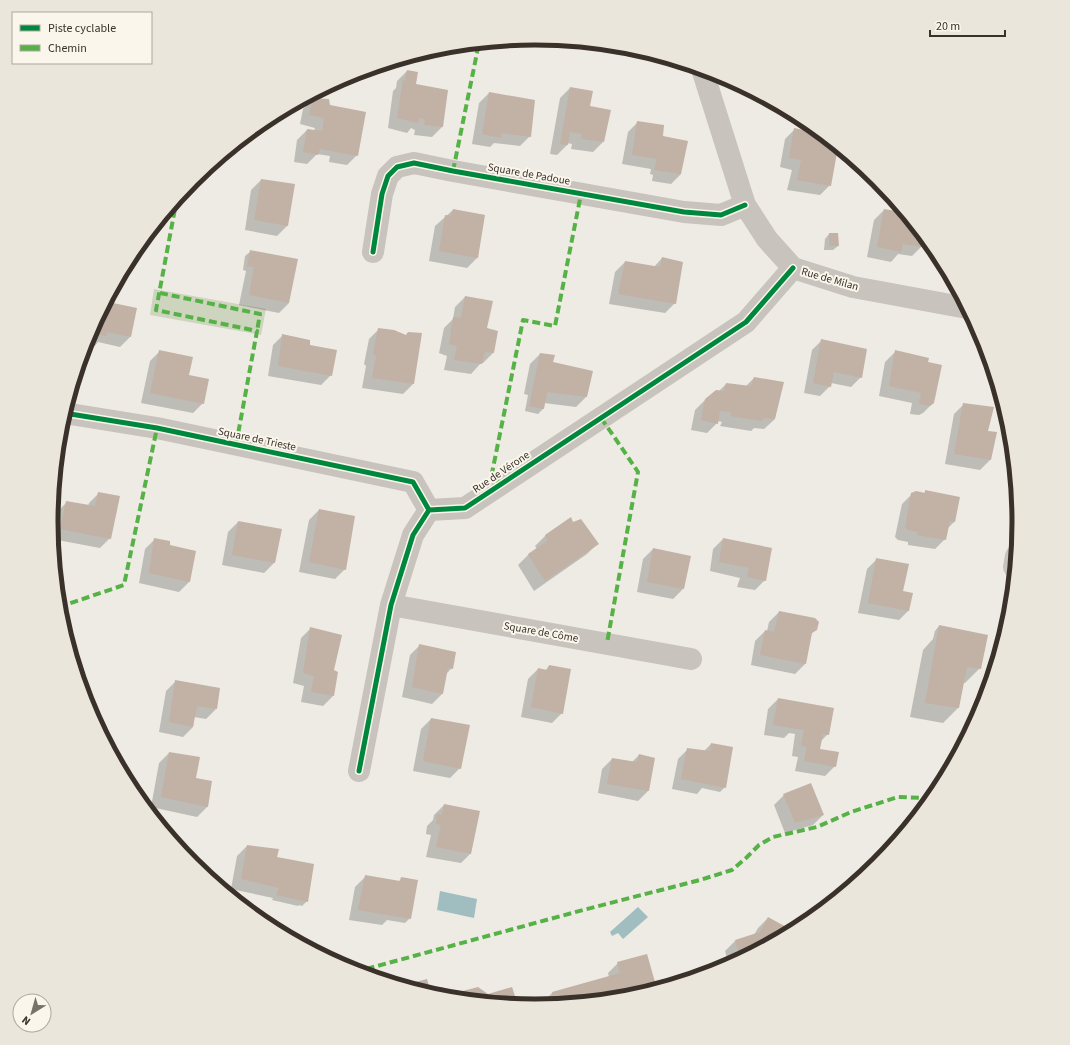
<svg xmlns="http://www.w3.org/2000/svg" width="1070" height="1045" viewBox="0 0 1070 1045" font-family="'Source Sans 3',sans-serif">
  <style>
    .green { fill: #cdd5be }
    .water { fill: #a0bdc0 }
    .shadow { fill: #0003 }
    .building { fill: #c2b1a5 }
    .lines { fill: none; stroke-linecap: round; stroke-linejoin: round }
    .minor { stroke: #c8c3bd; stroke-width: 22 }
    .quiet { stroke: #56b246; stroke-width: 4; stroke-dasharray: 8 4; stroke-linecap: butt }
    .cycleway-casing { stroke: #faf6ec; stroke-width: 8 }
    .cycleway { stroke: #00873e; stroke-width: 5 }
    .labels { text-anchor: middle; dominant-baseline: central; stroke-width: 4; stroke-linejoin: round; paint-order: stroke }
    .street-label { font-size: 11px; fill: #3a312a; stroke: #faf6ec }
    .rim { fill: none; stroke: #3a312a; stroke-width: 5 }
  </style>
  <rect width="100%" height="100%" fill="#eeebe4"/>
  <path class="green" d="M 154,289 L 266,309 L 261,335 L 150,315 Z"/>
  <path class="water" d="M 440,891 L 477,899 L 474,918 L 437,910 Z
    M 638,907 L 648,917 L 623,939 L 618,933 L 612,936 L 610,932 Z"/>
  <path class="shadow" d="M 407,71 L 442,127 L 432,137 L 414,135 L 415,130 L 411,128 L 407,133 L 388,128 L 393,91 L 396,88 L 397,81 Z
    M 570,88 L 588,106 L 603,142 L 593,152 L 571,149 L 572,144 L 567,143 L 567,145 L 557,155 L 550,154 L 560,98 Z
    M 489,93 L 530,136 L 520,146 L 494,143 L 490,147 L 472,144 L 479,103 Z
    M 313,99 L 329,106 L 357,155 L 347,165 L 329,162 L 330,156 L 317,154 L 307,164 L 294,162 L 297,140 L 307,130 L 314,131 L 315,128 L 300,124 L 303,109 Z
    M 638,122 L 662,136 L 681,174 L 671,184 L 652,181 L 653,175 L 650,174 L 651,169 L 622,164 L 628,132 Z
    M 795,129 L 822,134 L 837,147 L 830,185 L 820,195 L 787,190 L 792,170 L 780,167 L 785,139 Z
    M 261,180 L 294,185 L 287,226 L 277,236 L 245,230 L 251,190 Z
    M 900,207 L 924,236 L 922,246 L 912,256 L 898,254 L 891,262 L 867,257 L 874,220 L 884,210 L 896,212 Z
    M 453,210 L 484,215 L 477,258 L 467,268 L 429,261 L 435,226 Z
    M 829,234 L 838,246 L 833,250 L 824,250 L 825,239 Z
    M 250,252 L 289,303 L 279,313 L 239,305 L 246,271 L 243,270 L 245,256 Z
    M 662,258 L 675,303 L 665,313 L 609,304 L 615,272 L 625,262 L 654,267 Z
    M 112,291 L 115,291 L 112,303 L 130,337 L 120,347 L 98,342 L 95,346 L 85,344 L 87,337 Z
    M 465,297 L 486,329 L 493,353 L 483,363 L 481,363 L 471,374 L 444,370 L 447,356 L 439,353 L 444,328 L 453,319 L 455,307 Z
    M 379,329 L 405,336 L 408,333 L 421,334 L 413,384 L 403,394 L 362,388 L 366,366 L 364,364 L 369,339 Z
    M 283,335 L 309,346 L 331,375 L 321,385 L 268,376 L 273,345 Z
    M 822,340 L 861,377 L 851,387 L 831,383 L 830,386 L 820,396 L 804,393 L 812,350 Z
    M 160,351 L 188,375 L 203,403 L 193,413 L 141,403 L 150,361 Z
    M 895,352 L 927,362 L 933,403 L 923,413 L 919,415 L 910,414 L 912,403 L 879,396 L 885,362 Z
    M 540,354 L 552,363 L 586,397 L 576,407 L 544,403 L 543,409 L 538,414 L 525,411 L 528,395 L 524,394 L 530,364 Z
    M 754,378 L 775,419 L 764,429 L 754,428 L 751,431 L 720,426 L 722,422 L 718,421 L 717,423 L 707,433 L 691,430 L 695,410 L 705,400 L 719,391 L 726,384 L 745,387 Z
    M 964,404 L 987,432 L 990,460 L 980,470 L 945,464 L 954,414 Z
    M 926,491 L 955,521 L 948,528 L 945,539 L 935,549 L 908,545 L 908,542 L 898,540 L 895,537 L 902,504 L 912,494 L 924,493 Z
    M 99,493 L 110,538 L 100,548 L 52,539 L 52,533 L 57,512 L 67,502 L 88,506 L 89,503 Z
    M 319,510 L 345,569 L 335,579 L 299,572 L 309,520 Z
    M 570,518 L 573,524 L 597,544 L 587,554 L 534,591 L 518,565 L 528,555 L 537,549 L 535,546 L 545,536 Z
    M 238,522 L 274,563 L 264,573 L 222,565 L 228,532 Z
    M 155,539 L 169,546 L 195,552 L 189,582 L 179,592 L 139,583 L 145,549 Z
    M 723,539 L 765,580 L 755,590 L 737,587 L 740,578 L 710,571 L 713,549 Z
    M 653,549 L 683,589 L 673,599 L 637,592 L 643,559 Z
    M 877,559 L 902,592 L 909,610 L 899,620 L 858,613 L 867,569 Z
    M 779,612 L 816,629 L 811,634 L 805,664 L 795,674 L 751,665 L 755,641 L 765,631 L 767,631 L 769,622 Z
    M 939,626 L 980,668 L 965,683 L 963,683 L 958,708 L 943,723 L 910,717 L 923,650 L 933,639 L 935,631 Z
    M 311,628 L 333,671 L 337,673 L 333,696 L 323,706 L 301,702 L 304,686 L 293,683 L 301,638 Z
    M 420,645 L 452,668 L 445,675 L 442,694 L 432,704 L 402,697 L 410,655 Z
    M 549,666 L 562,713 L 552,723 L 521,717 L 528,679 L 538,669 L 545,671 Z
    M 176,681 L 216,709 L 206,719 L 194,717 L 193,727 L 183,737 L 159,732 L 166,691 Z
    M 778,699 L 828,734 L 820,742 L 819,749 L 835,766 L 825,776 L 795,771 L 798,757 L 792,756 L 795,734 L 789,733 L 784,738 L 764,735 L 768,709 Z
    M 431,719 L 460,768 L 450,778 L 413,771 L 421,729 Z
    M 711,744 L 725,787 L 720,792 L 702,788 L 697,794 L 672,789 L 678,759 L 688,749 L 704,751 Z
    M 169,753 L 195,778 L 210,782 L 207,807 L 197,817 L 151,807 L 159,763 Z
    M 639,755 L 654,758 L 648,791 L 638,801 L 598,793 L 602,769 L 612,759 L 632,762 Z
    M 784,795 L 823,815 L 813,825 L 785,833 L 774,805 Z
    M 444,805 L 471,853 L 461,863 L 426,857 L 431,835 L 426,834 L 427,826 L 433,820 L 434,815 Z
    M 247,846 L 276,858 L 307,901 L 302,906 L 299,905 L 298,906 L 272,900 L 273,898 L 231,889 L 237,856 Z
    M 365,877 L 398,882 L 402,878 L 410,918 L 405,923 L 387,920 L 382,925 L 349,920 L 355,887 Z
    M 768,918 L 790,930 L 790,933 L 729,965 L 725,951 L 735,941 L 754,935 L 758,928 Z
    M 647,955 L 656,990 L 629,998 L 543,1006 L 542,1003 L 552,993 L 609,977 L 608,973 L 618,963 Z
    M 512,988 L 516,1005 L 454,999 L 460,993 L 488,995 Z"/>
  <path class="building" d="M 407,70 L 418,72 L 416,84 L 448,90 L 443,127 L 424,125 L 425,120 L 419,118 L 418,123 L 397,118 L 403,80 L 405,81 Z
    M 570,87 L 593,91 L 590,106 L 611,110 L 604,142 L 581,139 L 582,134 L 570,132 L 568,145 L 560,144 Z
    M 489,92 L 535,100 L 531,137 L 501,133 L 501,138 L 482,134 Z
    M 313,98 L 329,99 L 330,105 L 366,112 L 358,156 L 320,149 L 318,155 L 303,152 L 307,129 L 322,131 L 324,118 L 309,115 Z
    M 637,121 L 664,125 L 663,136 L 688,141 L 681,174 L 654,170 L 657,159 L 632,155 Z
    M 794,128 L 820,133 L 838,147 L 831,186 L 797,180 L 801,160 L 789,158 Z
    M 261,179 L 295,184 L 288,226 L 254,220 Z
    M 453,209 L 485,215 L 478,258 L 439,251 L 445,215 L 451,216 Z
    M 884,209 L 902,212 L 903,210 L 924,237 L 923,247 L 903,244 L 901,252 L 877,247 Z
    M 829,233 L 838,233 L 839,246 L 829,246 Z
    M 250,250 L 298,259 L 289,303 L 249,295 L 254,267 L 247,266 Z
    M 662,257 L 683,262 L 676,304 L 618,294 L 625,261 L 660,267 Z
    M 113,290 L 116,290 L 113,303 L 137,308 L 131,337 L 107,332 L 106,336 L 90,333 Z
    M 465,296 L 493,301 L 487,328 L 498,331 L 494,353 L 485,352 L 482,364 L 454,360 L 457,346 L 449,344 L 453,317 L 461,318 Z
    M 378,328 L 394,330 L 406,335 L 408,332 L 422,333 L 414,384 L 372,378 L 376,356 L 373,354 Z
    M 282,334 L 310,340 L 310,345 L 337,350 L 332,376 L 278,366 Z
    M 821,339 L 867,349 L 862,378 L 834,372 L 831,387 L 813,383 Z
    M 159,350 L 193,357 L 189,375 L 209,379 L 204,404 L 150,393 Z
    M 895,350 L 929,358 L 928,362 L 942,365 L 934,403 L 930,406 L 919,404 L 921,393 L 889,386 Z
    M 540,353 L 555,355 L 553,362 L 593,371 L 587,397 L 547,392 L 544,409 L 529,406 Z
    M 754,377 L 784,382 L 775,419 L 763,418 L 762,421 L 730,416 L 731,412 L 720,411 L 718,424 L 701,420 L 705,399 L 716,390 L 724,391 L 726,383 L 751,386 Z
    M 963,403 L 994,407 L 988,431 L 997,432 L 991,460 L 954,454 Z
    M 925,490 L 960,497 L 955,522 L 950,521 L 946,540 L 917,535 L 918,532 L 908,530 L 905,527 L 911,493 L 916,491 L 925,493 Z
    M 98,492 L 120,496 L 111,539 L 60,529 L 66,501 L 95,506 Z
    M 319,509 L 355,516 L 346,570 L 309,562 Z
    M 571,517 L 573,522 L 581,519 L 599,544 L 545,581 L 528,554 L 547,541 L 545,535 Z
    M 238,521 L 282,529 L 275,563 L 232,555 Z
    M 154,538 L 170,541 L 170,545 L 196,551 L 190,582 L 149,573 Z
    M 723,538 L 772,548 L 766,581 L 747,577 L 749,568 L 719,562 Z
    M 653,548 L 691,556 L 684,589 L 647,582 Z
    M 876,558 L 909,564 L 903,591 L 913,593 L 909,611 L 868,603 Z
    M 779,611 L 815,618 L 819,622 L 817,630 L 812,633 L 806,664 L 760,655 L 765,630 L 774,632 Z
    M 939,625 L 988,635 L 981,669 L 967,667 L 959,708 L 925,703 Z
    M 310,627 L 342,635 L 334,670 L 338,672 L 334,696 L 311,692 L 314,676 L 303,673 Z
    M 419,644 L 456,652 L 453,669 L 448,668 L 443,694 L 412,687 Z
    M 549,665 L 571,669 L 563,714 L 531,707 L 538,668 L 547,670 Z
    M 175,680 L 220,688 L 217,709 L 197,706 L 193,727 L 169,722 Z
    M 778,698 L 834,708 L 829,735 L 823,734 L 820,749 L 839,752 L 836,767 L 804,761 L 807,747 L 801,746 L 804,730 L 773,725 Z
    M 431,718 L 470,725 L 461,769 L 423,761 Z
    M 711,743 L 733,747 L 726,788 L 681,779 L 687,748 L 710,751 Z
    M 169,752 L 200,757 L 196,778 L 212,781 L 208,807 L 161,797 Z
    M 639,754 L 655,758 L 649,791 L 607,784 L 612,758 L 637,762 Z
    M 811,783 L 824,815 L 795,823 L 783,794 Z
    M 444,804 L 480,811 L 471,854 L 436,847 L 441,825 L 436,824 L 437,814 L 442,815 Z
    M 247,845 L 279,849 L 277,857 L 314,864 L 308,902 L 276,895 L 279,888 L 241,879 Z
    M 365,875 L 400,881 L 401,877 L 418,880 L 411,919 L 358,910 Z
    M 768,917 L 790,929 L 791,932 L 740,959 L 735,940 L 760,932 Z
    M 647,954 L 657,989 L 629,998 L 555,1005 L 552,992 L 620,973 L 617,962 Z
    M 427,979 L 430,990 L 443,987 L 446,998 L 440,998 L 400,986 Z
    M 478,987 L 488,994 L 512,987 L 518,1005 L 462,1000 L 459,992 Z"/>
  <g class="lines">
    <path class="minor" d="M 702,69 L 745,205 L 767,239 L 793,268 L 853,287 L 967,308
      M 373,252 L 382,194 L 388,176 L 397,167 L 414,163 L 453,171 L 684,212 L 721,215 L 745,205
      M 64,413 L 157,428 L 413,482 L 429,510
      M 1014,567 L 1016,556
      M 391,605 L 691,659
      M 359,771 L 391,605 L 413,535 L 429,510 L 465,508 L 746,322 L 793,268"/>
    <path class="quiet" d="M 544,39 L 677,63 L 681,63
      M 453,171 L 479,43
      M 177,198 L 156,310 L 257,331 L 236,445
      M 160,293 L 260,314 L 257,331
      M 601,418 L 615,438 L 638,472 L 607,643
      M 500,485 L 492,473 L 523,320 L 555,326 L 581,194
      M 59,607 L 124,585 L 157,428
      M 355,972 L 583,910 L 700,880 L 732,870 L 746,858 L 759,845 L 773,837 L 817,827 L 851,812 L 898,797 L 926,798 L 930,801"/>
    <defs>
      <path id="cycleway" d="M 373,252 L 382,194 L 388,176 L 397,167 L 414,163 L 453,171 L 684,212 L 721,215 L 745,205
        M 64,413 L 157,428 L 413,482 L 429,510
        M 359,771 L 391,605 L 413,535 L 429,510 L 465,508 L 746,322 L 793,268"/>
    </defs>
    <use href="#cycleway" class="cycleway-casing"/>
    <use href="#cycleway" class="cycleway"/>
  </g>
  <g class="labels">
    <g class="street-label">
      <text transform="translate(529 174) rotate(10)">Square de Padoue</text>
      <text transform="translate(830 279) rotate(16)">Rue de Milan</text>
      <text transform="translate(257 439) rotate(12)">Square de Trieste</text>
      <text transform="translate(501 472) rotate(-34)">Rue de Vérone</text>
      <text transform="translate(541 632) rotate(10)">Square de Côme</text>
    </g>
  </g>
  <path d="M0 0H1070V1045H0ZM58 522a477 477 0 1 1 954 0a477 477 0 1 1-954 0Z" fill="#ebe6dc" fill-rule="evenodd"/>
  <path class="rim" d="M58 522a477 477 0 1 1 954 0a477 477 0 1 1-954 0Z"/>
  <rect x="12" y="12" width="140" height="52" fill="#faf6ec" stroke="#ada79e"/>
  <rect x="20" y="25" width="20" height="6" fill="#00873e" stroke="#ada79e"/>
  <text x="48" y="32" font-size="12" fill="#3a312a">Piste cyclable</text>
  <rect x="20" y="45" width="20" height="6" fill="#56b246" stroke="#ada79e"/>
  <text x="48" y="52" font-size="12" fill="#3a312a">Chemin</text>
  <g transform="translate(32 1013) rotate(217)"><circle r="19" fill="#faf6ec" stroke="#ada79e"/>
  <path d="M0-3L7 15L0 10L-7 15Z" fill="#79726b"/>
  <text y="-6" font-size="11" font-weight="bold" text-anchor="middle" fill="#3a312a">N</text>
  </g>
  <path d="M930 30v6h75v-6" fill="none" stroke="#3a312a" stroke-width="2"/>
  <text x="936" y="30" font-size="12" fill="#3a312a" stroke="#faf6ec" stroke-width="3" paint-order="stroke">20 m</text>
</svg>
